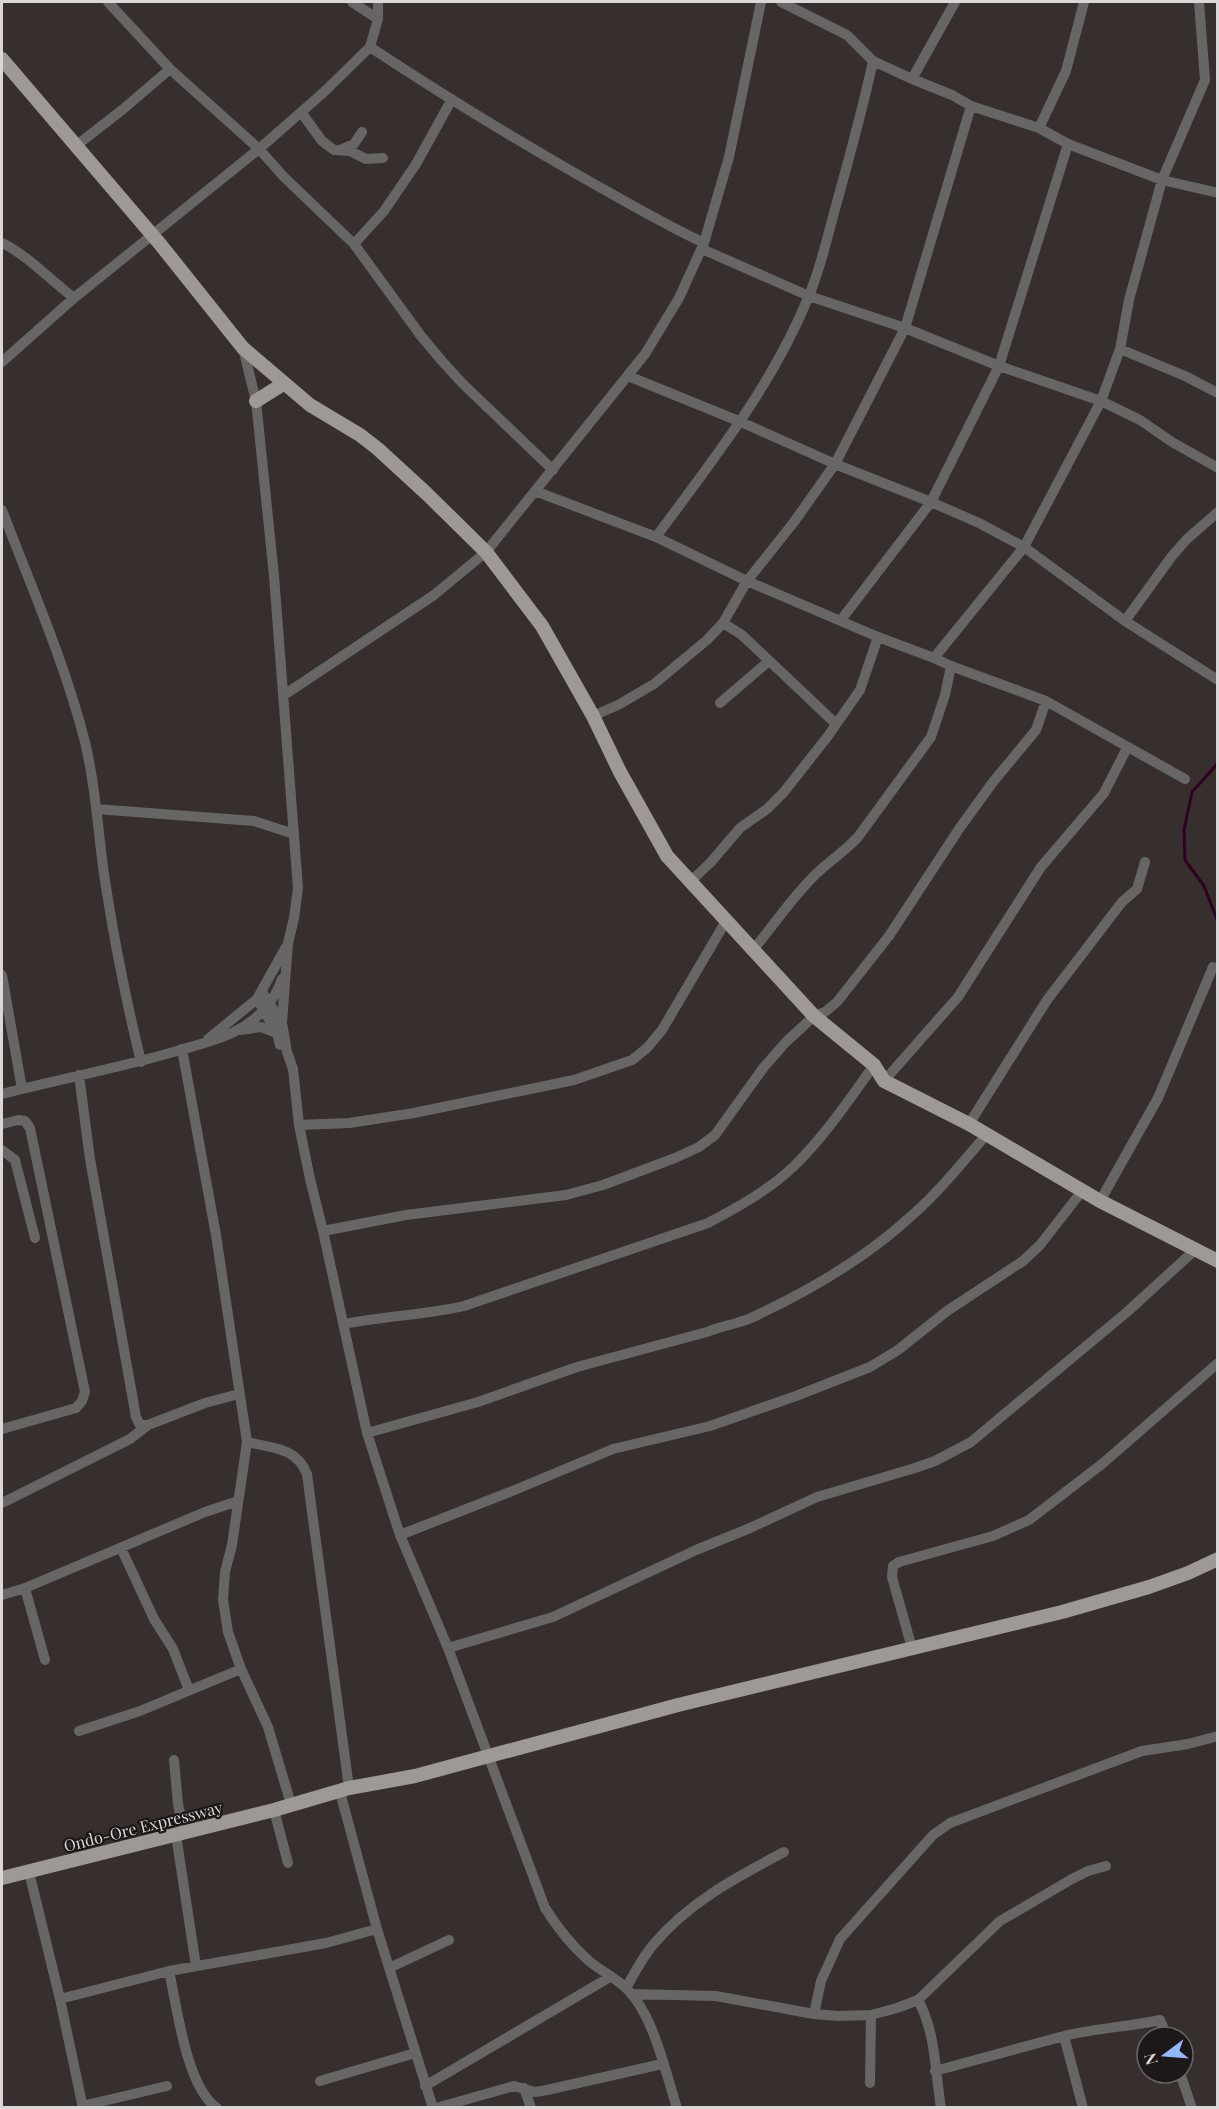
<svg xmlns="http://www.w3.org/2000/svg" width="1219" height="2109" viewBox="0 0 1219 2109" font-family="'Playfair Display',serif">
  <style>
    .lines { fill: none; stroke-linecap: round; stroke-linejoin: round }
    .stream { stroke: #2f0122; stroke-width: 3 }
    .minor { stroke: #686664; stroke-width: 10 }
    .major { stroke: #9e9995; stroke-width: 14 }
    .labels { text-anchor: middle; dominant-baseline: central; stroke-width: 4.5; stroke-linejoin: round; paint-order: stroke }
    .street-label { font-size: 16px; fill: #dbd7d6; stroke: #1b1817 }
  </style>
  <rect width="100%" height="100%" fill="#362f2d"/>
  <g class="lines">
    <path class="stream" d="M 1218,763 L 1192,792 L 1184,830 L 1185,860 L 1204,886 L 1218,922"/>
    <path class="minor" d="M 108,2 L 170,69 L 259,149 L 284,177 L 354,244 L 421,336 L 442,361 L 463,384 L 553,470
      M 352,2 L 378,19
      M 781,2 L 847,35 L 873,61 L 912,79 L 952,95 L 971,106 L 1039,128 L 1068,144 L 1162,180 L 1218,193
      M 370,47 C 438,92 508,135 580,176 C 621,199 661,223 704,243
      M 912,79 L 955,2
      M 301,112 L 322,141 L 334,150 L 350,151 L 366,159 L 383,158
      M 1039,128 L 1066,71 L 1084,2
      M 77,145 L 122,110 L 170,69
      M 342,149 L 354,144 L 362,132
      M 2,243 C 29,256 50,280 74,298
      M 354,244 L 384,211 L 416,164 L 452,99
      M 702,249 L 809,296 L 905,328 L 999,366 L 1101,401 L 1140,420 L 1172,442 L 1218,468
      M 243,348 L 256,401 L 274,576 L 298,888 L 294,918 L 288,943 L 282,1023
      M 1120,349 L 1185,376 L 1218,393
      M 2,362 L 74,298 L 259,149 L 324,92 L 370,47 L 378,19 L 378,2
      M 628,376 L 741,422 L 835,464 L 931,502 L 979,523 L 1024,547 L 1125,621 L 1218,680
      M 535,491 L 656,537 L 747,581 L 878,637 L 934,658 L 951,666 L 1046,701 L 1185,779
      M 2,510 C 31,586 65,663 85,742 C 97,790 98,839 106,887 C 115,945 127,1004 141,1062
      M 656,537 C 712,461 772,386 808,298 C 821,268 828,234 837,202 C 850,155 863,108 873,61
      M 841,620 L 931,502 L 999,366 L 1068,144
      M 1125,621 L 1172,556 L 1187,539 L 1218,512
      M 723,623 L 742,635 L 835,723
      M 934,658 L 1024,547 L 1101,401 L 1120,349 L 1129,300 L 1162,180 L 1205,80 L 1199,2
      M 284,695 L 434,595 L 486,552 L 645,354 L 679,298 L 704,243 L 729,157 L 761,2
      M 720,703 L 769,661
      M 593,716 L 618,705 L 654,684 L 707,640 L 723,623 L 747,581 L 794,522 L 835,464 L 905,328 L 971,106
      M 96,809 L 254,821 L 294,834
      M 690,882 L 711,862 L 740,828 L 767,809 L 784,792 L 828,736 L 860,690 L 878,637
      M 753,950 C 773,926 791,899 813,877 C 827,863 844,852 858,837 L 931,737 L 945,695 L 951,666
      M 2,975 L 22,1089
      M 262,992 L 282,1023 L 287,1052 L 293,1069 L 299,1125 L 310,1179 L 323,1231 L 367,1433 L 400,1535 L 448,1648 L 545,1908 C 557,1927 572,1946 589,1961 C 601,1971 616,1978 627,1989 C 654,2016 665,2071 677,2108
      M 261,1006 L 277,1033 L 280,1045
      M 241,1030 L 261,1027 L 277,1033
      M 208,1039 L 257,999 L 286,947
      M 182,1049 L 216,1235 L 247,1442 L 232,1545 L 225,1572 L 223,1600 L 228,1632 L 241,1669 L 268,1727 L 291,1804
      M 79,1075 L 90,1159 L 136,1417 L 140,1425 L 148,1425 L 205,1403 L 239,1394
      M 884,1081 L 958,997 L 1041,867 L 1104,793 L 1127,748
      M 2,1094 C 60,1079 119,1068 177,1051 C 196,1045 216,1041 234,1032 C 255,1022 275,1002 282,979
      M 2,1124 L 18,1120 L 25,1121 L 30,1128 L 85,1392 L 82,1401 L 76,1408 L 2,1429
      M 969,1124 L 1047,1000 L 1122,902 L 1137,889 L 1145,862
      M 299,1125 L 349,1123 L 414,1113 L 574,1080 L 632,1060 L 647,1048 L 662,1030 L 726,921
      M 2,1150 L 15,1160 L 35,1238
      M 1100,1201 L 1158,1098 L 1213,967
      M 323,1231 L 406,1215 L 566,1195 L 603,1185 L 675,1158 L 699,1147 L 715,1135 L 764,1067 L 786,1042 L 814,1016 L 825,1012 L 837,1002 L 889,936 L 959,829 L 993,782 L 1036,730 L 1046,701
      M 344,1324 C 384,1316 425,1315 464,1306 L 708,1223 C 738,1207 769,1190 793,1167 C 824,1137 849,1100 874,1065
      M 367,1433 L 478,1402 L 577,1367 L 707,1332 C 721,1326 737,1324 751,1318 C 807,1292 863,1260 909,1218 C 938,1193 962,1163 987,1134
      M 247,1442 C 272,1448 296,1447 307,1474 L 349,1788
      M 2,1503 L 130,1439 L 148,1425
      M 400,1535 L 510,1492 L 613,1449 L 710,1426 L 796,1396 L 870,1367 L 898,1350 L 947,1311 L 1023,1261 L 1040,1245 L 1082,1191
      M 121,1548 L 154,1619 L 173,1649 L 189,1690
      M 25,1588 L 45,1660
      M 2,1595 L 25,1588 L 205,1512 L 238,1501
      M 448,1648 L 553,1617 L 696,1550 L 750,1528 L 817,1497 L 915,1468 L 935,1461 L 971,1442 L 1127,1312 L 1196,1249
      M 912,1648 L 892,1577 L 893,1566 L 899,1562 L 993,1536 L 1029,1520 L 1102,1464 L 1218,1363
      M 79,1731 L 140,1711 L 241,1669
      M 174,1760 L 178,1804 L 184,1833
      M 340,1792 L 377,1929 L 433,2108
      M 274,1810 L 288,1863
      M 176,1835 L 196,1966
      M 29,1872 L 60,1999 L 83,2108
      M 389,1968 L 449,1940
      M 169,1971 C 177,2006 186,2087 217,2108
      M 626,1988 C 634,1974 642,1958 653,1945 C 689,1902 735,1878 784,1852
      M 631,1994 L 716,1996 L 814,2014 L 838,2016 L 871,2015 L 897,2008 L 918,2000 L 1000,1921 L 1072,1879 L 1088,1871 L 1106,1866
      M 60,1999 L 169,1971 L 326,1943 L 377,1929
      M 918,2000 C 936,2033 935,2071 941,2108
      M 814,2014 L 821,1981 L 840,1939 L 933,1835 L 950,1823 L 1142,1751 L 1188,1744 L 1218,1736
      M 1064,2036 C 1096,2028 1128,2027 1160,2020 L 1167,2037
      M 935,2071 L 1064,2036 L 1083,2108
      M 1180,2073 L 1192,2108
      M 320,2081 L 415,2053
      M 870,2083 L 871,2015
      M 425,2086 L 610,1977
      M 524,2088 L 531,2108
      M 82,2106 L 167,2086
      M 436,2108 L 514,2086 L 535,2092 L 547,2090 L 662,2064"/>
    <path class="major" d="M 2,59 L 160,244 L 243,348 L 310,405 L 360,435 L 378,449 L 427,494 L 486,552 L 542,626 L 593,716 L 620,772 L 667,856 L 814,1016 L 874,1065 L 884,1081 L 969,1124 L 1100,1201 L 1218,1261
      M 256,401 L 283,384
      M 2,1878 L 274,1810 L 349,1788 L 415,1776 L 678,1705 L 1062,1612 L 1149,1587 L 1188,1573 L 1218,1559"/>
  </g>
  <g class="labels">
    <g class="street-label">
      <text transform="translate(143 1826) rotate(-14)">Ondo-Ore Expressway</text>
    </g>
  </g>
  <rect width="1219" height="2109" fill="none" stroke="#dbd7d6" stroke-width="6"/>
  <g transform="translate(1165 2055) rotate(254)"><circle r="28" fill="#1b1817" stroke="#686463" stroke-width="1.5"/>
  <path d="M0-4.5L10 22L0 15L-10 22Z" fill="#92b7fd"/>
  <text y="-9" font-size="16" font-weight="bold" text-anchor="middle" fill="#dbd7d6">N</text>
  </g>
</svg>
